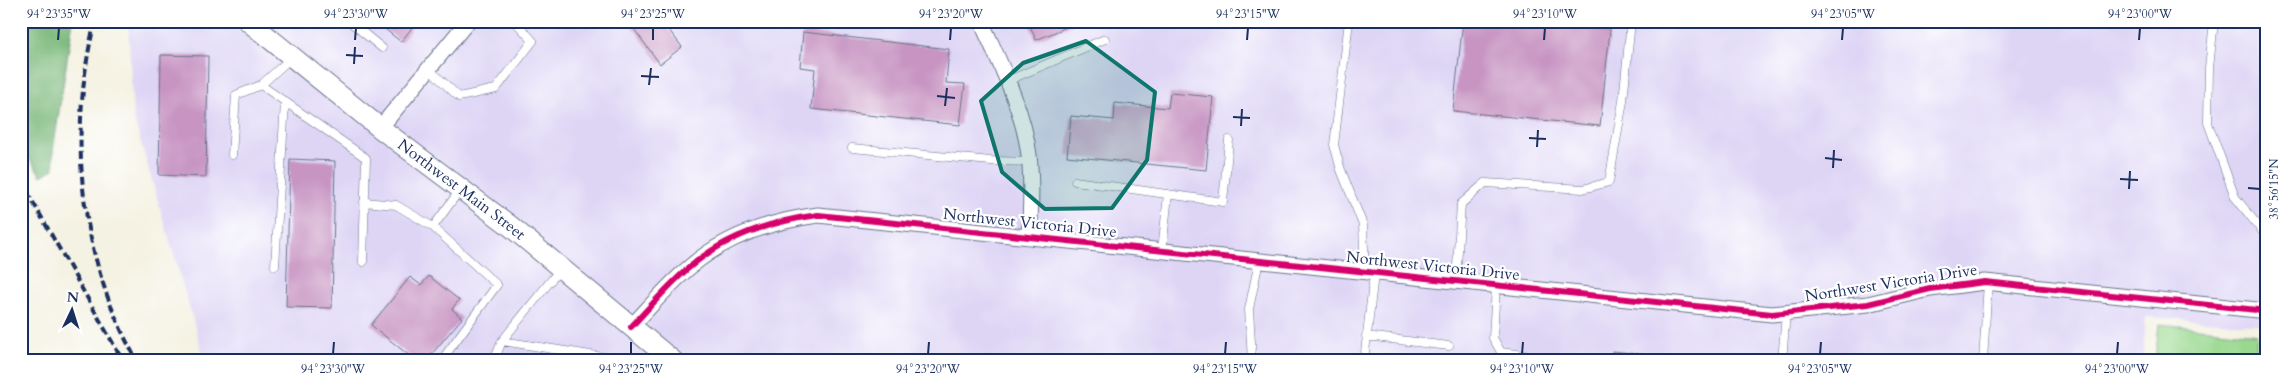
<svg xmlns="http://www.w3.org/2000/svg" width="2288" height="382" viewBox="0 0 2288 382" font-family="Cardo,serif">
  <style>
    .built { fill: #ded5f5 }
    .green { fill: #99d88e; stroke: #5a8476 }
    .forest { fill: #7ab879; stroke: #4a746c }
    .building { fill: #c895c3 }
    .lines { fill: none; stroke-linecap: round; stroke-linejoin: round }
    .service-casing { stroke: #67738c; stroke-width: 9 }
    .minor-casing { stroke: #67738c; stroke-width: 17 }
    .tertiary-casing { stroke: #67738c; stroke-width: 22 }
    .service { stroke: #fff; stroke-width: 8 }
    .minor { stroke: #fff; stroke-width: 15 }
    .tertiary { stroke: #fff; stroke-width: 20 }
    .rail { stroke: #1b2f5e; stroke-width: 4; stroke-dasharray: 8 4; stroke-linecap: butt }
    .cycleway-casing { stroke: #fff; stroke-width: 9 }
    .cycleway { stroke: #d6006c; stroke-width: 6 }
    .marked { fill: #0f766e; fill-opacity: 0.2; stroke: #0f766e; stroke-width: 4; stroke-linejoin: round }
    .ticks { fill: none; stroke: #1b2f5e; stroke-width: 2 }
    .labels { text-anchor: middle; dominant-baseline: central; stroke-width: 4.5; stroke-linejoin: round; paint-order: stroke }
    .street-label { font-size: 16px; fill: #1b2f5e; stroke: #fff }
    .neatline { fill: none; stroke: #1b2f5e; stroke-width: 2 }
    .ticks-label { font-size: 12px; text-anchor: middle; fill: #1b2f5e }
  </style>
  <rect width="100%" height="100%" fill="#fff"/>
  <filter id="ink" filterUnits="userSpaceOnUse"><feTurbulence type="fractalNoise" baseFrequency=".02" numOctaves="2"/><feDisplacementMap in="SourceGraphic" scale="10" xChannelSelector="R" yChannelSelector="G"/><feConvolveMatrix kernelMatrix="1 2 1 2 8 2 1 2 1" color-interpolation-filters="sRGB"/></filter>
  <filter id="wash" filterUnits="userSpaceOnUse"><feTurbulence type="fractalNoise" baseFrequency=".0096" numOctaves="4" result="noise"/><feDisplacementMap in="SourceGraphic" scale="20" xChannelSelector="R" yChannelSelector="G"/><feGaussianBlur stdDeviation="1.12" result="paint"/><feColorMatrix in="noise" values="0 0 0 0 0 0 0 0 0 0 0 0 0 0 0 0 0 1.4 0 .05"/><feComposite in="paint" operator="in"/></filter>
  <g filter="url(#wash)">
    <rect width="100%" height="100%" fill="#f4f2e2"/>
    <path class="built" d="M 128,21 L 2267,21 L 2267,325 L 2146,317 L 2143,361 L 205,361 L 133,116 Z"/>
    <path class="green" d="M 2159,324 L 2257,334 L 2255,361 L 2155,361 Z"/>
    <path class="forest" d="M 21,21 L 73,21 L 53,151 L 54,169 L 41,176 L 21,146 Z"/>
    <g id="blocks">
      <path class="building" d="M 375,21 L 417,21 L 401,42 Z
        M 628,21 L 662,21 L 682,47 L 660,64 Z
        M 1028,21 L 1072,21 L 1074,24 L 1036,40 Z
        M 1463,21 L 1611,21 L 1600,126 L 1453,111 Z
        M 803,32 L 949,49 L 946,83 L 965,84 L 960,125 L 811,109 L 815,69 L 800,67 Z
        M 161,55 L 208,56 L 206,177 L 159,175 Z
        M 1170,93 L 1213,97 L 1206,170 L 1067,156 L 1071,116 L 1114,120 L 1115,103 L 1168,108 Z
        M 290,159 L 335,161 L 332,308 L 286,307 Z
        M 429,276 L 459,300 L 452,309 L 462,318 L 426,361 L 416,361 L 371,325 L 410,277 L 421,285 Z
        M 1612,351 L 1686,359 L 1686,361 L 1611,361 Z"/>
    </g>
  </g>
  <g filter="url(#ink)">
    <use href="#blocks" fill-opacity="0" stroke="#67738c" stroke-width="1"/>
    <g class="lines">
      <defs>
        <path id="service" d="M 349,21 L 382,48
          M 1349,21 L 1334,145 L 1341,170 L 1363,225 L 1365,273
          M 2214,21 L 2209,68 L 2208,123 L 2235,197 L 2267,237
          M 429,69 L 459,97 L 496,89 L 533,41 L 515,21
          M 1007,81 L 1105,39
          M 261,85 L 366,158 L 363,262
          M 852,148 L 991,161 L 1029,162
          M 232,155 L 236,95 L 261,85 L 292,57
          M 1075,181 L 1223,202 L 1229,140
          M 364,202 L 396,205 L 433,227 L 460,190
          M 433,227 L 497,285 L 441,361
          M 1162,251 L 1168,194
          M 275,266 L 285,102
          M 561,268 L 502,341 L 603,357 L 608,361
          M 1456,282 L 1461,204 L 1485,183 L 1583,189 L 1609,182 L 1623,101 L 1631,21
          M 1496,286 L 1493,338 L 1501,352 L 1570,361
          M 1366,336 L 1449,346
          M 494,361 L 502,341
          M 1252,361 L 1249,309 L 1259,261
          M 1364,361 L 1374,274
          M 1732,361 L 1735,358 L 1766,361
          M 1782,361 L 1786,313
          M 1983,361 L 1988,282"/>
        <path id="minor" d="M 981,21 C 1000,64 1023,108 1029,155 C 1032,182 1031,210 1029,236
          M 380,128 L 468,21
          M 631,327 C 650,307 669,284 691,266 C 726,236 773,221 818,215 L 1772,314 L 1868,304 L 1930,289 L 1985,282 L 2267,311"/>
        <g id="tertiary">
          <path id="s1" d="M 248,21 L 380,128 L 509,225 L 673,361"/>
        </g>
      </defs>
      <use href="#service" class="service-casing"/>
      <use href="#minor" class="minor-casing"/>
      <use href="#tertiary" class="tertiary-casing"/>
      <use href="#service" class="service"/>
      <use href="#minor" class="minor"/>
      <use href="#tertiary" class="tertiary"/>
      <path class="rail" d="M 95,21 C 67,134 79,258 137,361
        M 21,181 L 123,361"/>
      <defs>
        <path id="cycleway" d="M 631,327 C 650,307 669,284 691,266 C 726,236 773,221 818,215 L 1772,314 L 1868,304 L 1930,289 L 1985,282 L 2267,311"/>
      </defs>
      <use href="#cycleway" class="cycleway-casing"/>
      <use href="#cycleway" class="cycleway"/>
    </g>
  </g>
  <path class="marked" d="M 1086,41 L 1155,92 L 1147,160 L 1112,208 L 1045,209 L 1002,172 L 981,101 L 1023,63 Z"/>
  <path class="ticks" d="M 58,40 L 59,28M 355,40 L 356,28M 653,40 L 653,28M 950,40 L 951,28M 1247,40 L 1248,28M 1544,40 L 1545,28M 1842,40 L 1843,28M 2139,40 L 2140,28M 346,55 L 363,56M 354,64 L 355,47M 641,76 L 659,77M 649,85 L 651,68M 937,96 L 955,98M 945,106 L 947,88M 1233,117 L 1250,118M 1241,126 L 1242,109M 1529,138 L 1546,139M 1537,147 L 1538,130M 1825,158 L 1842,160M 1833,168 L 1834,150M 2120,179 L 2138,180M 2248,188 L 2260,189M 2129,189 L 2130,171M 333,354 L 334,342M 631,354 L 631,342M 928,354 L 929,342M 1225,354 L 1226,342M 1522,354 L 1523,342M 1820,354 L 1821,342M 2117,354 L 2118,342"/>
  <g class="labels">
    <g class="street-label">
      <text stroke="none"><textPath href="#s1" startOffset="272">Northwest Main Street</textPath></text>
      <text transform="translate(1030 223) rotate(6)">Northwest Victoria Drive</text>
      <text transform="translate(1433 266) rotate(6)">Northwest Victoria Drive</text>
      <text transform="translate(1891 283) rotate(-9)">Northwest Victoria Drive</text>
    </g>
  </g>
  <rect width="2288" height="382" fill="none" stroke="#fff" stroke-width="55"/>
  <g transform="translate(72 310) rotate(4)" stroke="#ffffff" stroke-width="4" paint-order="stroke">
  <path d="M0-4L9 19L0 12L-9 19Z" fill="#1b2f5e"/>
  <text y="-8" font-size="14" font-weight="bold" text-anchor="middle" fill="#1b2f5e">N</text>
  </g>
  <rect x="28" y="28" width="2232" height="326" class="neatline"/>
  <g class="ticks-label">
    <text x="59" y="18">94°23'35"W</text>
    <text x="356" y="18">94°23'30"W</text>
    <text x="653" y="18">94°23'25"W</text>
    <text x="951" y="18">94°23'20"W</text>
    <text x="1248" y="18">94°23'15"W</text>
    <text x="1545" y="18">94°23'10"W</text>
    <text x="1843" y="18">94°23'05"W</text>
    <text x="2140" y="18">94°23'00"W</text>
    <text transform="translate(2274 189) rotate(-90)" y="4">38°56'15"N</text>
    <text x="333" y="373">94°23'30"W</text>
    <text x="631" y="373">94°23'25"W</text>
    <text x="928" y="373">94°23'20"W</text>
    <text x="1225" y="373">94°23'15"W</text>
    <text x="1522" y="373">94°23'10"W</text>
    <text x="1820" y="373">94°23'05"W</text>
    <text x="2117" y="373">94°23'00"W</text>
  </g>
</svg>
